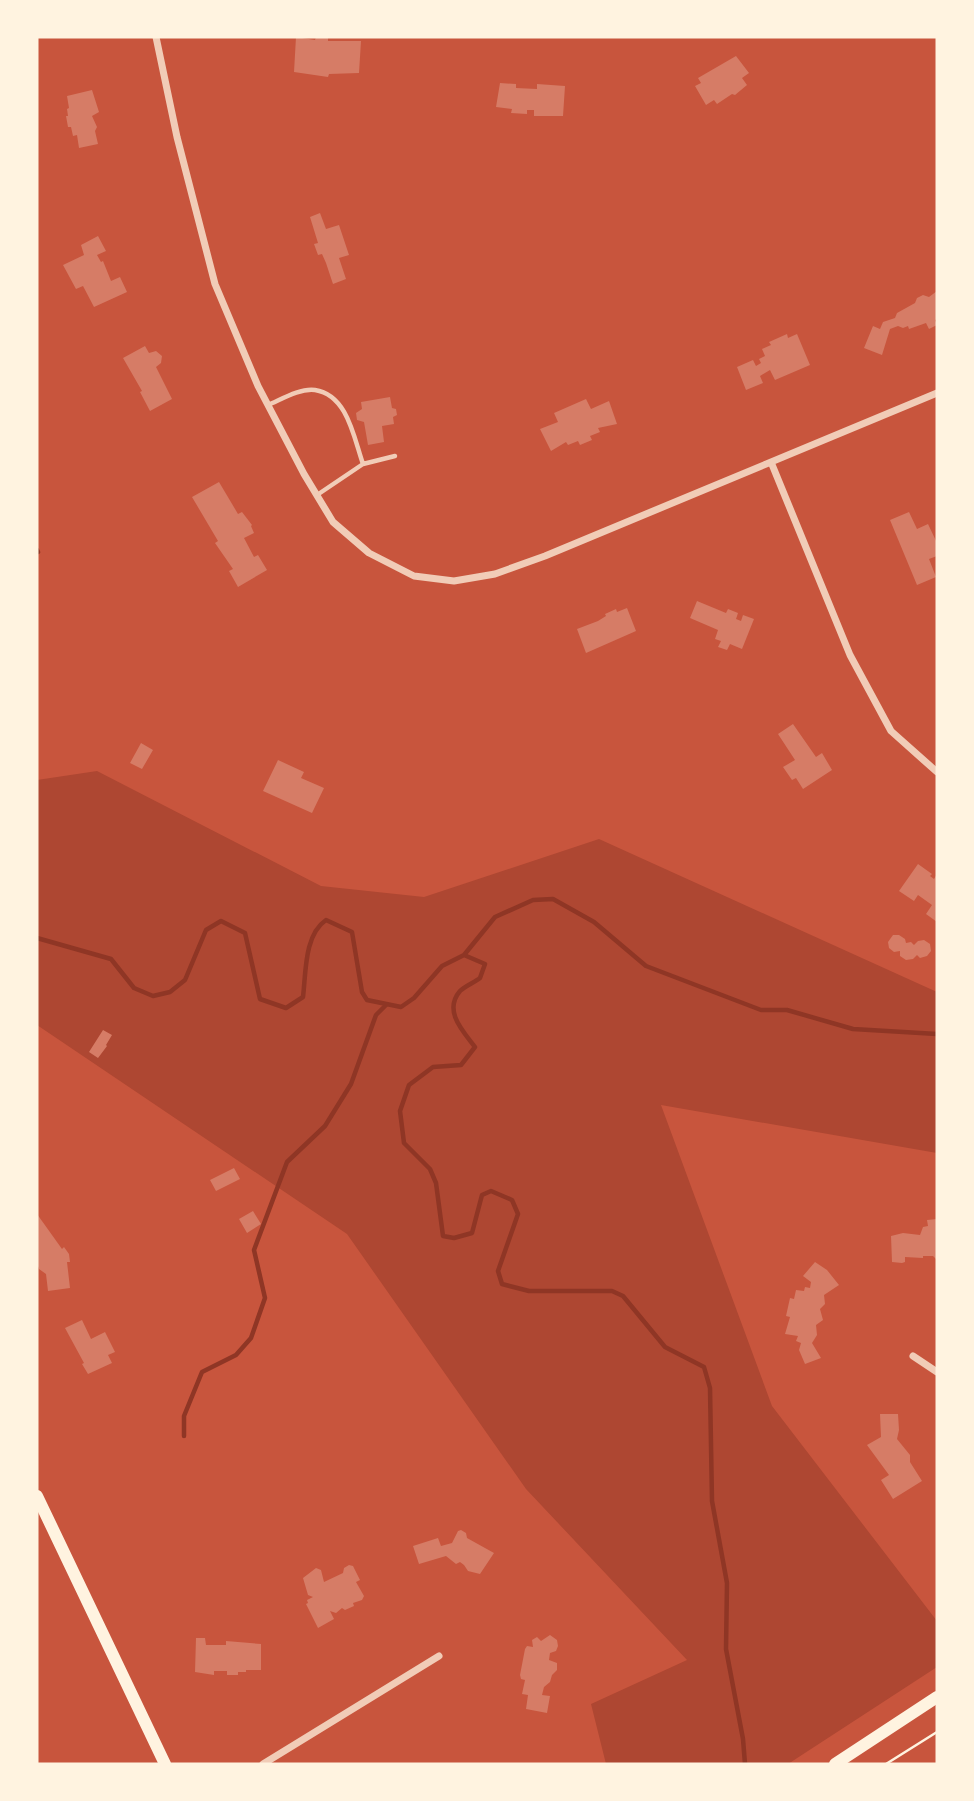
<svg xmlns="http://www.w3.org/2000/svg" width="974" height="1801" viewBox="0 0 974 1801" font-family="'Space Grotesk',sans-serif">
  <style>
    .green { fill: #ae4732 }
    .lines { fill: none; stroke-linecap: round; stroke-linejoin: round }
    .stream { stroke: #8f3625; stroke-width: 4.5 }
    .building { fill: #d67c66 }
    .path { stroke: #fff3e0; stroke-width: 2.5 }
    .service { stroke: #f1ccb7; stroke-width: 4.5 }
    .minor { stroke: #f1ccb7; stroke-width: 7 }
    .secondary { stroke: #fff3e0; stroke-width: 12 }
  </style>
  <rect width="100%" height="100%" fill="#c8553d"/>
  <path class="green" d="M 97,771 L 321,886 L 424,897 L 599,839 L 937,992 L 937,1153 L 661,1105 L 772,1406 L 937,1621 L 937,1667 L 788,1764 L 606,1764 L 591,1704 L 687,1660 L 526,1489 L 347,1234 L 37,1025 L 37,780 Z"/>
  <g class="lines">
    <path class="stream" d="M 37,550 L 38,552
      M 37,938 L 111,959 L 134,988 L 153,996 L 170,992 L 185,980 L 206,930 L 221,921 L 245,933 L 260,999 L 286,1008 L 303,997 C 306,973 304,935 326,920 L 352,932 L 362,992 L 367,1000 L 401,1007 L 414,998 L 442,966 L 464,955 L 495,917 L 533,900 L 553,899 L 594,922 L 646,966 L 761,1010 L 787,1010 L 853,1029 L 937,1034
      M 464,955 L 485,964 L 480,978 C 475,982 465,986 460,991 C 443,1011 463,1031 475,1047 L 461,1065 L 433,1067 L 409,1085 L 400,1111 L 404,1143 L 430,1169 L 436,1183 L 443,1236 L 454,1238 L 472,1233 L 482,1195 L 491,1191 L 512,1200 L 518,1214 L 498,1271 L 502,1284 L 529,1291 L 612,1291 L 623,1296 L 665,1347 L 704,1367 L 710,1388 L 712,1501 L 727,1583 L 726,1649 L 743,1739 L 745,1764
      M 184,1436 L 184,1416 L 202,1372 L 236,1355 L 251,1338 L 265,1298 L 254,1250 L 287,1162 L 325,1126 L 351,1084 L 376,1015 L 386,1005"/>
  </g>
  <path class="building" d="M 296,37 L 315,40 L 316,37 L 328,38 L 328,41 L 361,41 L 359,73 L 329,74 L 328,77 L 294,72 Z
    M 736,56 L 749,73 L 742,78 L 747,85 L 735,95 L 732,94 L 717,104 L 714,100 L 706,105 L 695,86 L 701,83 L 698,78 Z
    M 500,83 L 516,84 L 516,88 L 537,89 L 537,84 L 565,86 L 563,116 L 534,116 L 534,110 L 527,110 L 527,114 L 511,113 L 512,109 L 496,107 Z
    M 92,90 L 99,112 L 92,116 L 97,127 L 95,131 L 98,144 L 79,148 L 77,135 L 73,136 L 71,127 L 68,127 L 66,116 L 68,116 L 67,109 L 69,108 L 67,96 Z
    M 320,213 L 326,229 L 339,225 L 349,255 L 339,258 L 346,279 L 333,284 L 326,263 L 322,254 L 318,255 L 314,244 L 318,243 L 310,217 Z
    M 98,236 L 106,251 L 97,255 L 101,262 L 103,261 L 111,281 L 120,277 L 127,292 L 94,307 L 83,286 L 76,289 L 63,265 L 84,255 L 81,245 Z
    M 937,291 L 937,319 L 935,320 L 937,325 L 929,329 L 926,323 L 909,329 L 908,326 L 903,328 L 898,326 L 890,329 L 882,355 L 864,348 L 873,326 L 880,329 L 883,322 L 895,318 L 897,313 L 915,303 L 917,298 L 923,295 L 929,297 Z
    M 787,334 L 788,338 L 797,334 L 810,365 L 775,380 L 770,370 L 760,376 L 763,383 L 746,390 L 737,367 L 753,360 L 756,366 L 761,363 L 759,359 L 765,356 L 762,349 L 771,345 L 769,342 Z
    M 145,346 L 149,353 L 156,351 L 162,356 L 161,363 L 156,367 L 172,399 L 150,411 L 140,392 L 142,391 L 123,358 Z
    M 390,397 L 392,408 L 396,409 L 397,415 L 393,417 L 394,424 L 382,426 L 384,442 L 368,445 L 364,422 L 357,420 L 356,413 L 362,409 L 361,402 Z
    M 586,399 L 591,409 L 609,401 L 617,424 L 598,428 L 600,432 L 590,436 L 592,440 L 580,445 L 578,441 L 568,445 L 566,442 L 551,451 L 540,429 L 558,422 L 554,413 Z
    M 219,482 L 238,514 L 242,512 L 252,525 L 251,526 L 254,533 L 244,538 L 254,557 L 258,555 L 267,570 L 238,587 L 229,571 L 233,569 L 215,543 L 218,541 L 192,497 Z
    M 909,512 L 917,529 L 928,524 L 937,543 L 937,556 L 929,559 L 936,577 L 917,585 L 890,520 Z
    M 697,601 L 726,613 L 728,609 L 738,613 L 736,619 L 741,621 L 743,615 L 754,619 L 742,649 L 730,644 L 727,650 L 718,647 L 721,641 L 715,639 L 718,630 L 690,618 Z
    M 627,608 L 636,631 L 586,653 L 577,629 L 598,621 L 606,616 L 605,614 L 616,609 L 617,612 Z
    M 793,724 L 816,757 L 822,753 L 832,770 L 803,789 L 796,778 L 792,780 L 783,767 L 795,760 L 778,734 Z
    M 141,743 L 153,750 L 142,769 L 130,763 Z
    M 278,760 L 304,772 L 301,778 L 324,788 L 312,813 L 263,791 Z
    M 918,864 L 932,874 L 930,876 L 934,879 L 937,874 L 937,922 L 926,914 L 932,905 L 918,895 L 914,901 L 899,891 Z
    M 893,935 L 899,935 L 905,939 L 906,943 L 911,942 L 914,945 L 918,941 L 924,940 L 930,944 L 931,951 L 927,956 L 920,958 L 917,955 L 913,959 L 906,960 L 900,956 L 900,951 L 894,952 L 889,948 L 888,942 Z
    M 103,1030 L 112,1035 L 106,1045 L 107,1046 L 98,1058 L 89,1052 Z
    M 234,1168 L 240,1179 L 216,1191 L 210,1180 Z
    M 253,1211 L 261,1224 L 247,1233 L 239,1219 Z
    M 37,1214 L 62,1249 L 64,1247 L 69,1254 L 70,1262 L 67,1262 L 70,1288 L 48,1291 L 46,1274 L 39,1269 L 37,1263 Z
    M 937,1219 L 937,1260 L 933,1256 L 923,1256 L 923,1258 L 905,1257 L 905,1262 L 902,1263 L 892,1262 L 891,1236 L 903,1233 L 920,1235 L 923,1227 L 928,1226 L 927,1220 Z
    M 815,1262 L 827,1270 L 839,1285 L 824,1295 L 825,1304 L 820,1309 L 823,1320 L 816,1325 L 817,1335 L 812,1343 L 821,1358 L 805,1364 L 799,1350 L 801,1343 L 796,1341 L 798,1336 L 785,1334 L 790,1317 L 786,1316 L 790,1298 L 794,1299 L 796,1290 L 804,1291 L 805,1287 L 810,1288 L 811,1282 L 803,1276 Z
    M 82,1320 L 91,1339 L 105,1332 L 115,1352 L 108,1355 L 112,1363 L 88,1374 L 82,1364 L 84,1363 L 65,1328 Z
    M 880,1414 L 898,1414 L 899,1430 L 897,1439 L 910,1455 L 910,1462 L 922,1481 L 893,1499 L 881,1480 L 889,1475 L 867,1445 L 881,1437 Z
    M 461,1530 L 466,1533 L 467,1538 L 494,1553 L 480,1574 L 468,1571 L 464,1565 L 460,1562 L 456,1564 L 446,1556 L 419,1564 L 413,1546 L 438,1538 L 441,1546 L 452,1543 L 458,1531 Z
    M 349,1565 L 353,1566 L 360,1580 L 356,1582 L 364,1596 L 362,1600 L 353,1603 L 354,1606 L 345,1610 L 342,1608 L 336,1613 L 330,1611 L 334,1619 L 318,1628 L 306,1604 L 308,1603 L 307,1600 L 313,1597 L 308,1595 L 303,1578 L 316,1568 L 321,1570 L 324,1582 L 343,1573 L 344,1568 Z
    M 550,1635 L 557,1640 L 558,1646 L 556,1651 L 550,1653 L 549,1660 L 557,1663 L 557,1670 L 552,1675 L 550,1682 L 544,1687 L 542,1695 L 550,1696 L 547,1713 L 526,1709 L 528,1695 L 522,1694 L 525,1680 L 521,1679 L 520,1675 L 525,1649 L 527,1646 L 533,1647 L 532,1640 L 537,1637 L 541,1641 Z
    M 196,1638 L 205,1638 L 206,1645 L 226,1645 L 226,1641 L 261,1644 L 261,1670 L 246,1670 L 246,1672 L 238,1672 L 238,1675 L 227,1675 L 227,1671 L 214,1671 L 214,1675 L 195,1672 Z"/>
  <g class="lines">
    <path class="path" d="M 886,1764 L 937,1732"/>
    <path class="service" d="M 268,405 C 282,399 300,388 315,390 C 348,395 354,439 363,464
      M 317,495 L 363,464 L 395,456"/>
    <path class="minor" d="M 156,37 L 177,137 L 215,284 L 258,386 L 304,474 L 333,522 L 369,553 L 414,576 L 454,581 L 495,574 L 545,556 L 937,393
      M 771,462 L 850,655 L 891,731 L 937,772
      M 913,1356 L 937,1372
      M 263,1764 L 439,1656"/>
    <path class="secondary" d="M 37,1496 L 165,1764
      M 835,1764 L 937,1697"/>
  </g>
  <rect width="974" height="1801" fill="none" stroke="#fff3e0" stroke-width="77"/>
</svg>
